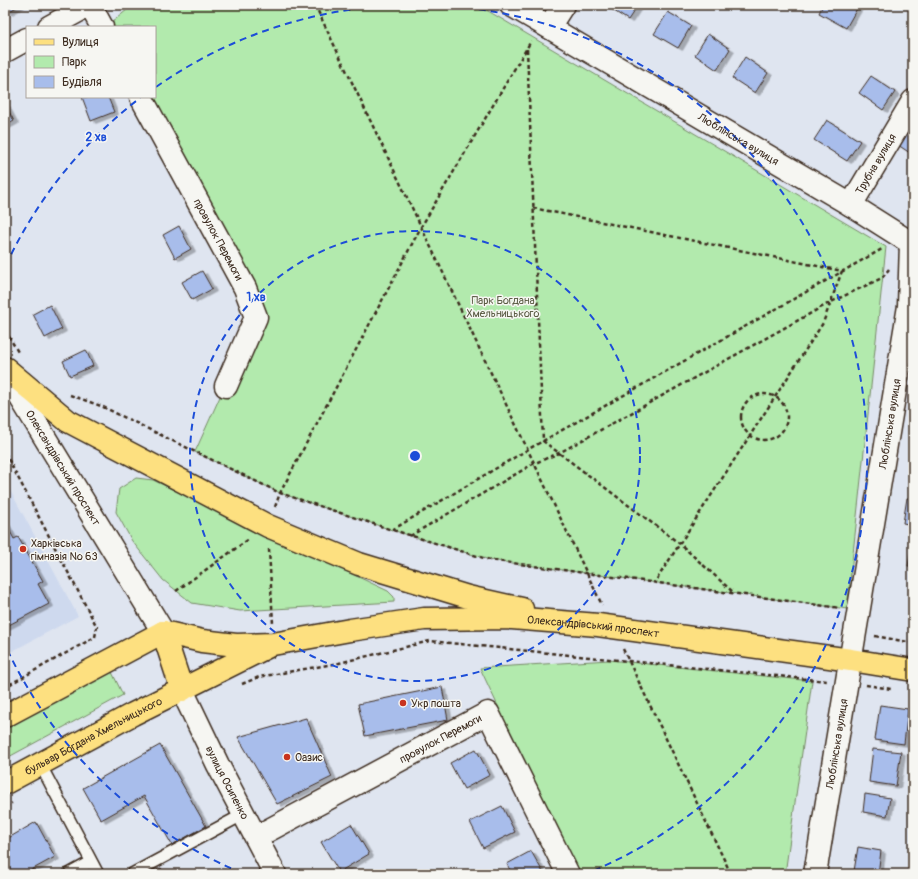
<svg xmlns="http://www.w3.org/2000/svg" width="918" height="879" viewBox="0 0 918 879" font-family="Pangolin,sans-serif">
  <style>
    .built { fill: #ced9ee }
    .green { fill: #b2eaad; stroke: #768a66 }
    .building { fill: #a8bdeb; stroke: #3b2a1e; filter: url(#shadow) }
    .lines { fill: none; stroke-linecap: round; stroke-linejoin: round }
    .lane-casing { stroke: #3b2a1e; stroke-width: 14 }
    .street-casing { stroke: #3b2a1e; stroke-width: 25 }
    .secondary-casing { stroke: #3b2a1e; stroke-width: 25 }
    .primary-casing { stroke: #3b2a1e; stroke-width: 25 }
    .path { stroke: #3b2a1e; stroke-width: 2.5; stroke-dasharray: 4 3; stroke-linecap: butt }
    .lane { stroke: #f6f6f2; stroke-width: 11 }
    .street { stroke: #f6f6f2; stroke-width: 22 }
    .secondary { stroke: #f6f6f2; stroke-width: 22 }
    .primary { stroke: #fde080; stroke-width: 22 }
    .ring { fill: none; stroke: #1d4ed8; stroke-width: 2; stroke-dasharray: 7 5 }
    .poi-dot { fill: #c8321e; stroke: #f6f6f2; stroke-width: 1.5 }
    .labels { text-anchor: middle; dominant-baseline: central; stroke-width: 3; stroke-linejoin: round; paint-order: stroke }
    .street-label { font-size: 11px; fill: #3b2a1e; stroke: #f6f6f2 }
    .park-label { font-size: 11px; fill: #595a42; stroke: #f6f6f2 }
    .poi-label { font-size: 11px; fill: #3b2a1e; stroke: #f6f6f2; text-anchor: start }
    .centre { fill: #1d4ed8; stroke: #f6f6f2; stroke-width: 2 }
    .ring-label { font-size: 12px; text-anchor: middle; font-weight: bold; fill: #1d4ed8; stroke: #f6f6f2; stroke-width: 3; stroke-linejoin: round; paint-order: stroke }
  </style>
  <defs>
    <filter id="shadow"><feDropShadow dx="4.5" dy="2.5" stdDeviation="0" flood-color="#0004"/></filter>
  </defs>
  <rect width="100%" height="100%" fill="#dfe5f0"/>
  <filter id="ink" filterUnits="userSpaceOnUse"><feTurbulence type="fractalNoise" baseFrequency=".025" numOctaves="2"/><feDisplacementMap in="SourceGraphic" scale="8" xChannelSelector="R" yChannelSelector="G"/><feConvolveMatrix kernelMatrix="1 2 1 2 8 2 1 2 1" color-interpolation-filters="sRGB"/></filter>
  <g filter="url(#ink)">
    <path class="built" d="M 5,481 L 78,616 L 5,655 Z"/>
    <path class="green" d="M 133,5 L 478,5 L 886,247 L 847,609 L 490,560 L 392,530 L 280,493 L 195,452 L 256,317 L 139,97 L 155,97 L 155,27 L 106,27 Z
      M 136,478 L 153,480 L 388,591 L 394,597 L 394,602 L 240,611 L 192,603 L 163,580 L 132,541 L 116,512 L 119,489 Z
      M 609,660 L 812,681 L 785,874 L 577,874 L 480,668 Z
      M 110,668 L 123,695 L 5,759 L 5,725 Z"/>
    <path class="building" d="M 5,5 L 20,5 L 8,12 Z
      M 605,5 L 638,5 L 628,20 Z
      M 823,5 L 859,5 L 846,28 L 819,13 Z
      M 668,12 L 691,26 L 678,48 L 654,34 Z
      M 708,34 L 730,49 L 717,70 L 695,55 Z
      M 745,57 L 768,73 L 755,93 L 732,78 Z
      M 871,76 L 895,92 L 883,110 L 859,93 Z
      M 82,97 L 108,97 L 114,112 L 91,121 Z
      M 5,104 L 14,121 L 5,126 Z
      M 827,120 L 860,141 L 847,161 L 814,140 Z
      M 912,122 L 913,123 L 913,155 L 898,145 Z
      M 179,226 L 191,249 L 175,258 L 163,235 Z
      M 202,271 L 212,289 L 192,300 L 182,282 Z
      M 50,305 L 62,329 L 45,338 L 33,314 Z
      M 86,350 L 93,366 L 70,376 L 63,361 Z
      M 907,498 L 913,499 L 913,525 L 903,523 Z
      M 5,522 L 14,539 L 18,537 L 43,581 L 38,584 L 49,604 L 5,627 Z
      M 913,539 L 913,566 L 908,566 Z
      M 442,687 L 448,720 L 365,736 L 358,704 Z
      M 880,705 L 908,709 L 904,744 L 875,740 Z
      M 306,718 L 332,777 L 277,804 L 238,737 Z
      M 160,745 L 206,826 L 172,845 L 144,796 L 101,820 L 83,788 Z
      M 476,749 L 490,775 L 464,789 L 450,763 Z
      M 873,749 L 901,752 L 896,786 L 869,782 Z
      M 865,794 L 890,798 L 887,816 L 863,812 Z
      M 502,806 L 515,832 L 483,848 L 470,822 Z
      M 36,822 L 55,857 L 24,874 L 5,874 L 5,840 Z
      M 351,824 L 369,854 L 339,872 L 321,842 Z
      M 858,847 L 881,851 L 878,874 L 854,871 Z
      M 531,851 L 544,874 L 512,874 L 507,864 Z
      M 161,868 L 164,874 L 150,874 Z"/>
    <g class="lines">
      <defs>
        <path id="lane" d="M 40,764 L 98,874
          M 69,874 L 91,862
          M 132,874 L 244,814"/>
        <g id="street">
          <path d="M 90,5 L 102,27"/>
          <path id="s1" d="M 511,5 L 851,205 L 911,243 L 909,306 L 815,874"/>
          <path d="M 49,27 L 89,5"/>
          <path d="M 549,27 L 563,5"/>
          <path d="M 5,51 L 27,39"/>
          <path id="s2" d="M 141,97 L 245,288 L 256,317 L 226,386"/>
          <path id="s3" d="M 851,205 L 913,101"/>
          <path id="s4" d="M 182,690 L 218,765 L 275,874"/>
          <path id="s5" d="M 256,837 L 488,713 L 568,874"/>
        </g>
        <g id="secondary">
          <path id="s6" d="M 5,372 L 163,632"/>
        </g>
        <g id="primary">
          <path d="M 5,368 L 68,421 L 268,526 L 359,564 L 468,597 L 522,609"/>
          <path id="s7" d="M 163,632 L 202,641 L 236,645 L 273,644 L 350,630 L 424,619 L 512,618 L 598,625 L 851,660 L 913,670"/>
          <path d="M 163,632 L 182,690"/>
          <path d="M 5,716 L 163,632"/>
          <path id="s8" d="M 5,783 L 133,714 L 267,647"/>
        </g>
      </defs>
      <use href="#lane" class="lane-casing"/>
      <use href="#street" class="street-casing"/>
      <use href="#secondary" class="secondary-casing"/>
      <use href="#primary" class="primary-casing"/>
      <path class="path" d="M 315,5 L 602,605
        M 527,49 L 543,441 L 680,544 L 734,593
        M 533,208 L 842,271 L 823,323 L 655,582
        M 5,330 L 18,352
        M741 417a23 23 0 1 1 46 0a23 23 0 1 1-46 0Z
        M 70,395 L 101,406 L 280,493 L 392,530 L 527,450 L 882,249
        M 5,453 L 97,627 L 95,637 L 5,687
        M 275,507 L 280,493 L 421,227 L 531,41
        M 393,530 L 490,560 L 840,608
        M 410,536 L 533,464 L 559,453 L 831,302 L 882,278 L 889,269
        M 269,549 L 273,624
        M 176,591 L 249,539
        M 875,636 L 913,643
        M 623,649 L 731,874
        M 242,684 L 259,677 L 339,663 L 430,641 L 827,681
        M 866,685 L 891,689
        M 5,807 L 12,803"/>
      <use href="#lane" class="lane"/>
      <use href="#street" class="street"/>
      <use href="#secondary" class="secondary"/>
      <use href="#primary" class="primary"/>
    </g>
  </g>
  <g class="ring">
    <circle cx="415" cy="456" r="225"/>
    <path d="M242 873A451 451 0 0 1 6 647M6 265A451 451 0 0 1 140 98M156 87A451 451 0 0 1 411 5M419 5A451 451 0 0 1 588 873"/>
  </g>
  <g class="poi-dot">
    <circle cx="23" cy="549" r="4"/>
    <circle cx="403" cy="703" r="4"/>
    <circle cx="287" cy="757" r="4"/>
  </g>
  <g class="labels">
    <g class="street-label">
      <text stroke="none"><textPath href="#s1" startOffset="264">Люблінська вулиця</textPath></text>
      <text stroke="none"><textPath href="#s3" startOffset="48">Трубна вулиця</textPath></text>
      <text stroke="none"><textPath href="#s2" startOffset="162">провулок Перемоги</textPath></text>
      <text transform="translate(890 424) rotate(-81)">Люблінська вулиця</text>
      <text stroke="none"><textPath href="#s6" startOffset="112">Олександрівський проспект</textPath></text>
      <text stroke="none"><textPath href="#s7" startOffset="434">Олександрівський проспект</textPath></text>
      <text stroke="none"><textPath href="#s8" startOffset="100">бульвар Богдана Хмельницького</textPath></text>
      <text stroke="none"><textPath href="#s5" startOffset="209">провулок Перемоги</textPath></text>
      <text transform="translate(837 744) rotate(-81)">Люблінська вулиця</text>
      <text stroke="none"><textPath href="#s4" startOffset="103">вулиця Осипенко</textPath></text>
    </g>
    <g class="park-label">
      <text x="503" y="300">Парк Богдана<tspan x="503" dy="13">Хмельницького</tspan></text>
    </g>
    <g class="poi-label">
      <text x="31" y="543">Харківська<tspan x="31" dy="13">гімназія № 63</tspan></text>
      <text x="411" y="703">Укр пошта</text>
      <text x="295" y="757">Оазис</text>
    </g>
  </g>
  <circle cx="415" cy="456" r="6" class="centre"/>
  <g class="ring-label">
    <text x="96" y="141">2 хв</text>
    <text x="256" y="301">1 хв</text>
  </g>
  <rect width="918" height="879" fill="none" stroke="#f6f6f2" stroke-width="20"/>
  <rect x="10" y="10" width="898" height="859" fill="none" stroke="#3b2a1e" stroke-width="1.5" filter="url(#ink)"/>
  <rect x="26" y="26" width="130" height="72" fill="#f6f6f2" stroke="#aba49d"/>
  <rect x="34" y="39" width="20" height="6" fill="#fde080" stroke="#aba49d"/>
  <text x="62" y="46" font-size="12" fill="#3b2a1e">Вулиця</text>
  <rect x="34" y="56" width="20" height="12" fill="#b2eaad" stroke="#aba49d"/>
  <text x="62" y="66" font-size="12" fill="#3b2a1e">Парк</text>
  <rect x="34" y="76" width="20" height="12" fill="#a8bdeb" stroke="#aba49d"/>
  <text x="62" y="86" font-size="12" fill="#3b2a1e">Будівля</text>
</svg>
